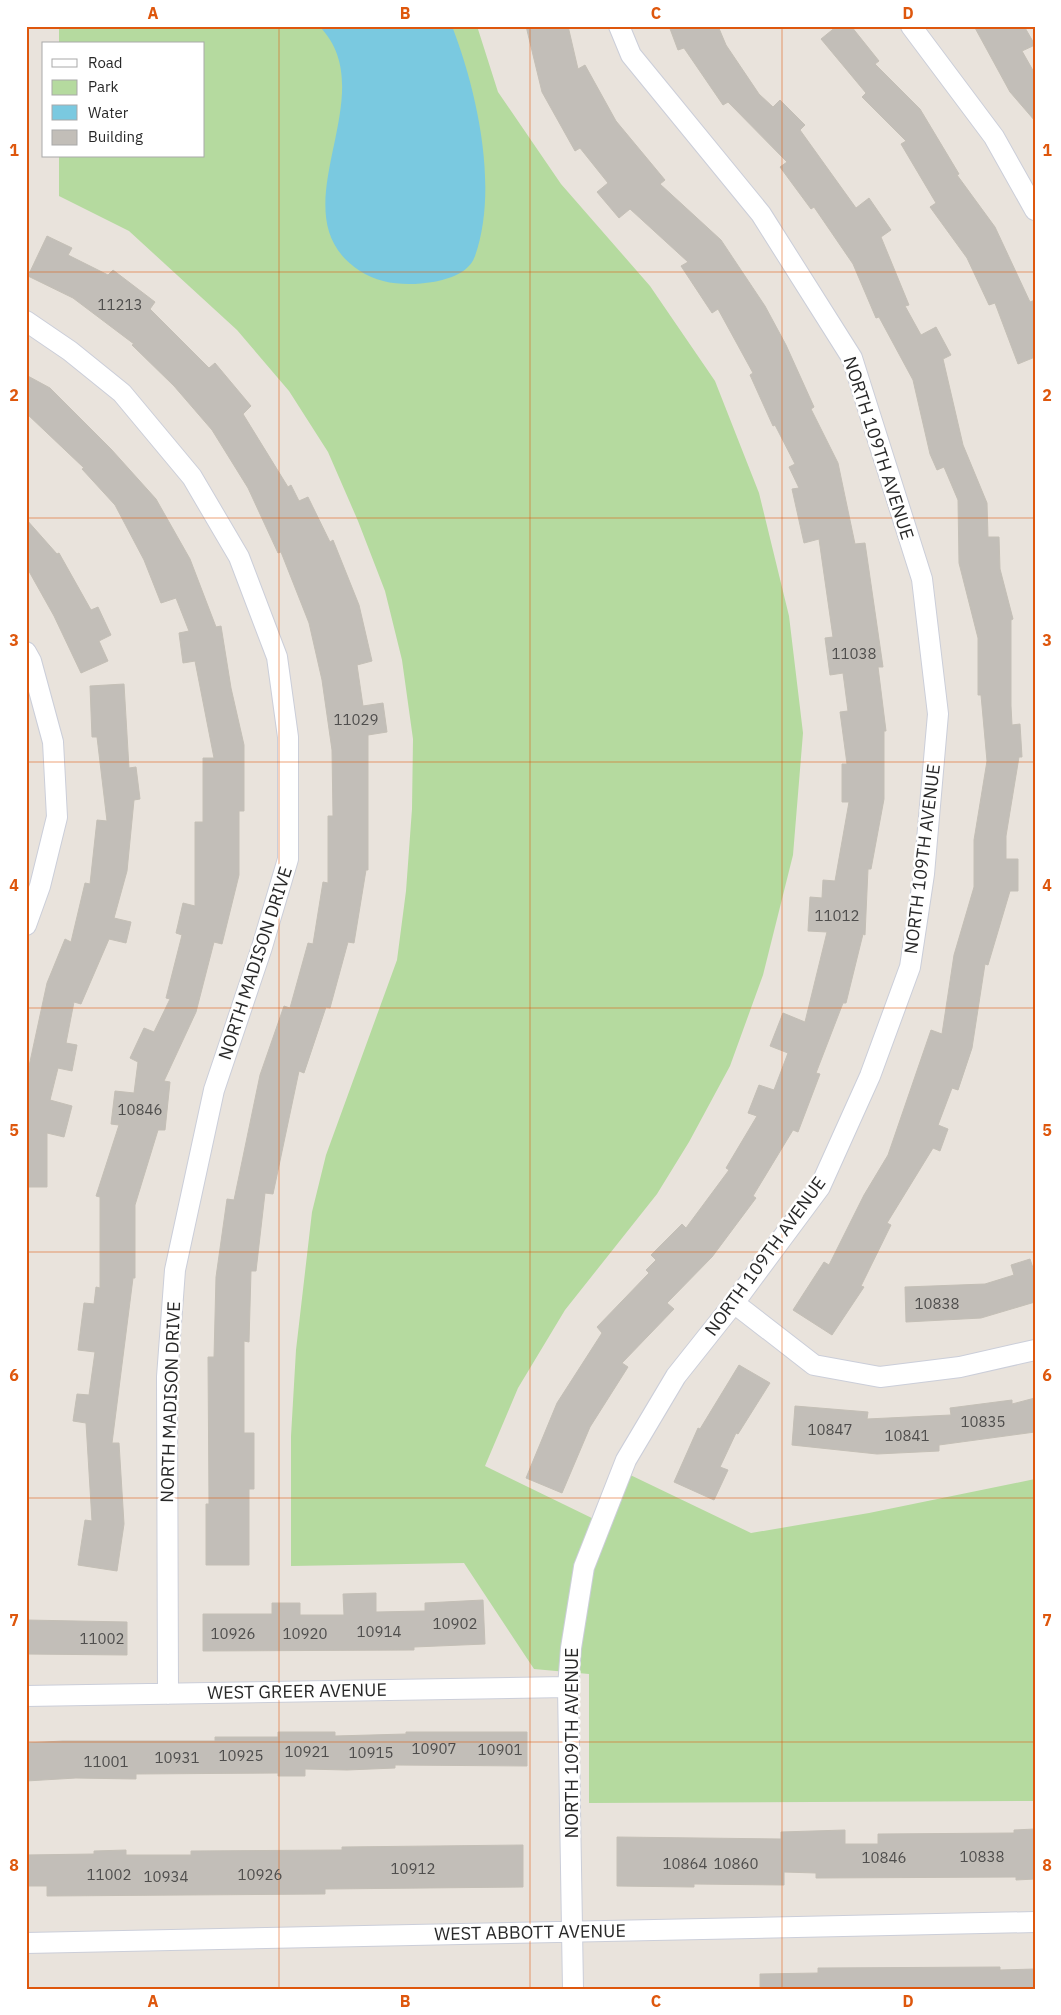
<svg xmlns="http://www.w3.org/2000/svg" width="1061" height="2015" viewBox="0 0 1061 2015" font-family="'IBM Plex Sans',sans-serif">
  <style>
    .green { fill: #b5da9f }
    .water { fill: #7ac9e0 }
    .building { fill: #c2beb8; stroke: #c4bfb6 }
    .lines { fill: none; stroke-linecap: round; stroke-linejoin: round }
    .street-casing { stroke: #cbced9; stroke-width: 22 }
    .street { stroke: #fff; stroke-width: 20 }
    .grid { fill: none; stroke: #de570d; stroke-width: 1; stroke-opacity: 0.55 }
    .labels { text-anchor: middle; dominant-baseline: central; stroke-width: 5; stroke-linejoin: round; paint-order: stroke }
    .number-label { font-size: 15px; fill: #4f4e4d }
    .street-label { font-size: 18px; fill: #292929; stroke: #fff }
    .neatline { fill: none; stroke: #de570d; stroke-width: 2 }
    .grid-label { font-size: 16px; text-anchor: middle; font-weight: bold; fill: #de570d }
  </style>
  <rect width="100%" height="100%" fill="#e9e3dc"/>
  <path class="green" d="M 59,26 L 477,26 L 498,92 L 561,184 L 650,286 L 715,381 L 759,493 L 789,616 L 803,733 L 793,855 L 763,975 L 730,1066 L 689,1142 L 657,1194 L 565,1310 L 518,1388 L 485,1466 L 600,1522 L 622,1471 L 751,1533 L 869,1513 L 1035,1479 L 1035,1801 L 589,1803 L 589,1674 L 534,1669 L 464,1563 L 291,1566 L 291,1436 L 296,1350 L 312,1212 L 326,1155 L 397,960 L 406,891 L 412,809 L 413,739 L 402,660 L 385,591 L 358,521 L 328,452 L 289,391 L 237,330 L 129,231 L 59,196 L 59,156 L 204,156 L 204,44 L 59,44 Z"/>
  <path class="water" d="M 319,26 L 452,26 C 477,91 499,188 475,256 C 469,273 449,279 433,282 C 408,286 381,285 360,271 C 272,214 388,95 319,26 Z"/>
  <path class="building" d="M 526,26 L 568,26 L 578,69 L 585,65 L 616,121 L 665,180 L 660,184 L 721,240 L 765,306 L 786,345 L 814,407 L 811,409 L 838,463 L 855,544 L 865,543 L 883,667 L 878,667 L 886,731 L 884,731 L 884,799 L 871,869 L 868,869 L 865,935 L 863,934 L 846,1003 L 843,1003 L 816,1073 L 820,1074 L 798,1132 L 793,1130 L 753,1196 L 756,1198 L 712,1257 L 667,1303 L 674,1309 L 622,1363 L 628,1367 L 590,1427 L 562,1493 L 526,1478 L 557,1403 L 602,1333 L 597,1327 L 649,1273 L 646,1270 L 656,1260 L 651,1255 L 682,1224 L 686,1228 L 729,1170 L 726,1168 L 757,1116 L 748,1113 L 759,1085 L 774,1090 L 788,1053 L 770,1046 L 783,1013 L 805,1022 L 827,932 L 808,931 L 810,897 L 822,898 L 823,880 L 835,881 L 849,802 L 842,802 L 842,764 L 847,764 L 840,712 L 848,711 L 843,673 L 830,675 L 825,638 L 833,637 L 819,539 L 804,543 L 792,489 L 799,488 L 789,467 L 795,464 L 775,425 L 773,426 L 750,375 L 753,373 L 718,309 L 712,313 L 681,266 L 688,262 L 630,209 L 619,218 L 597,192 L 608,183 L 580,148 L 575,151 L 542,92 Z
    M 669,26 L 718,26 L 726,45 L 759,94 L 773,107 L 780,100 L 805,125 L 800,130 L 856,208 L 869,198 L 891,230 L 881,237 L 909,305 L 905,306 L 921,335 L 936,327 L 951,355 L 943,359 L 963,445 L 987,503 L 988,537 L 999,537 L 1000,569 L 1013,619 L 1011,620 L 1011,706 L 1012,725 L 1020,724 L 1022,757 L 1019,757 L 1006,836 L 1006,859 L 1018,859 L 1018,891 L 1010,891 L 988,965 L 985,964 L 972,1048 L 958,1090 L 952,1088 L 938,1125 L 948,1129 L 940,1151 L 933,1148 L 887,1223 L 891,1225 L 861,1286 L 864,1287 L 832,1335 L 793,1310 L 824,1262 L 829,1265 L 864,1195 L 888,1155 L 931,1030 L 942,1034 L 954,955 L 974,887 L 974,840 L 987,761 L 981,695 L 978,695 L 978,638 L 959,563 L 958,500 L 944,467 L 937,470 L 930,454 L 913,380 L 879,317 L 876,318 L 853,264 L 814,207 L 811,209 L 780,167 L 787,162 L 728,102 L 723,105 L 684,48 L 678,50 Z
    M 837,26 L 851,26 L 879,61 L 875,64 L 920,109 L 959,174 L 957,175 L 995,227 L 1030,302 L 1035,300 L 1035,357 L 1018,364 L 995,303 L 989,305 L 967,258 L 930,207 L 936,203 L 901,144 L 906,141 L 862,97 L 866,93 L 821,39 Z
    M 974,26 L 1024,26 L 1035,45 L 1022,51 L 1035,74 L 1035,121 L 1010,92 Z
    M 47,236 L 72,248 L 68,255 L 108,275 L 113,270 L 155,302 L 150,309 L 209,368 L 215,363 L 251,406 L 243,414 L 288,487 L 291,485 L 299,501 L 308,497 L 330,542 L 333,540 L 359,605 L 372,661 L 357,665 L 363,706 L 383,703 L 387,732 L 368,735 L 368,870 L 366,870 L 354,943 L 348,942 L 330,1008 L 326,1007 L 304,1073 L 299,1071 L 273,1194 L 265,1193 L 256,1271 L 251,1271 L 249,1342 L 244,1341 L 244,1433 L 254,1433 L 254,1489 L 249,1489 L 249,1565 L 206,1565 L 206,1504 L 209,1504 L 208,1357 L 214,1357 L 216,1277 L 227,1199 L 234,1200 L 260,1075 L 284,1006 L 290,1008 L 308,943 L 313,944 L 323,882 L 328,883 L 328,816 L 333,816 L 332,750 L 322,680 L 309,623 L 281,552 L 278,553 L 248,488 L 212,430 L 174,386 L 132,345 L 134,344 L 73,298 L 28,276 Z
    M 26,375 L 50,388 L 111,449 L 156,499 L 190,559 L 216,627 L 221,626 L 231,688 L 244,745 L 244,811 L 239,811 L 239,875 L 222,944 L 214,942 L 196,1012 L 164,1081 L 170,1082 L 165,1130 L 158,1130 L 135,1205 L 135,1278 L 133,1278 L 112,1443 L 119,1443 L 124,1524 L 117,1571 L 78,1565 L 85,1520 L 92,1521 L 86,1423 L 73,1421 L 77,1394 L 89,1395 L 95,1352 L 78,1350 L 84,1303 L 94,1304 L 96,1287 L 100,1288 L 100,1197 L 96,1196 L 119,1125 L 111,1124 L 115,1091 L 134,1093 L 138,1062 L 130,1058 L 144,1028 L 154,1032 L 170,999 L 166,998 L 182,935 L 176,933 L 183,903 L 195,906 L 195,822 L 203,822 L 203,758 L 214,758 L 195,661 L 183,663 L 179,633 L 189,631 L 176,598 L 161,603 L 144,560 L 115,505 L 82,469 L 84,468 L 26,413 Z
    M 26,519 L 57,554 L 59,553 L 91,610 L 98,607 L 111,635 L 99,641 L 108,661 L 81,673 L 54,616 L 26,566 Z
    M 124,684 L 129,768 L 136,767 L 140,799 L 134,800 L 127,871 L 114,918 L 131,922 L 126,943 L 109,939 L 81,1004 L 74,1002 L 66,1043 L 77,1045 L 72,1071 L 58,1068 L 50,1100 L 72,1106 L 64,1137 L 47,1133 L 47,1187 L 26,1187 L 26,1070 L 28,1071 L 47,983 L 65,939 L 71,942 L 85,883 L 90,884 L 97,820 L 107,821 L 97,737 L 92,737 L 90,686 Z
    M 1030,1259 L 1035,1274 L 1035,1302 L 981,1318 L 906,1322 L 905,1287 L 985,1284 L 1014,1275 L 1011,1265 Z
    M 739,1365 L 770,1383 L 738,1434 L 736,1433 L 720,1467 L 728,1470 L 714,1500 L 674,1482 L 698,1428 L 700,1429 Z
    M 1035,1398 L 1035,1432 L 939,1445 L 939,1451 L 877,1454 L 792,1445 L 795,1406 L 868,1412 L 867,1419 L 951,1415 L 950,1408 L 1012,1400 L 1012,1404 Z
    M 376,1593 L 376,1612 L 425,1611 L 425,1603 L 483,1600 L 485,1644 L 414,1647 L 414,1650 L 203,1651 L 203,1614 L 272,1614 L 272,1603 L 300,1603 L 300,1615 L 344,1615 L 343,1594 Z
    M 26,1620 L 127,1622 L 127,1655 L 26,1654 Z
    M 278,1732 L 335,1732 L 335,1736 L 406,1734 L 406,1732 L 527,1732 L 527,1766 L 395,1765 L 395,1768 L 347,1770 L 305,1769 L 305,1776 L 278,1776 L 278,1773 L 136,1774 L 136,1779 L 76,1778 L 26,1781 L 26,1743 L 63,1741 L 215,1741 L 215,1737 L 278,1737 Z
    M 1035,1829 L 1035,1879 L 1016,1880 L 1016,1877 L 816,1878 L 816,1873 L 784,1872 L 784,1885 L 694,1884 L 694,1887 L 617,1886 L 617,1837 L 781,1839 L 781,1832 L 845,1830 L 845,1844 L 878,1844 L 878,1834 L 1014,1833 L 1014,1830 Z
    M 523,1845 L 523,1887 L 325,1889 L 325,1894 L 47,1896 L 47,1886 L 26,1886 L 26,1855 L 94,1854 L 94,1851 L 126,1850 L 126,1855 L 191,1855 L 191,1851 L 342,1850 L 342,1847 Z
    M 1000,1967 L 1000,1970 L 1035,1969 L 1035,1989 L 760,1989 L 760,1974 L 818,1973 L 818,1968 Z"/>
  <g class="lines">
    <defs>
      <path id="street" d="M 911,26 L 994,137 L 1035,210
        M 26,321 L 70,351 L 122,393 L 192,477 L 239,557 L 277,657 L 288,737 L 288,859 L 262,947 L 214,1090 L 175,1270 L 167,1377 L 168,1694
        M 26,652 L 31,661 L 53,742 L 57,817 L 40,886 L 26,925
        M 734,1303 L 814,1365 L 880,1377 L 960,1367 L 1035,1350
        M 26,1696 L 568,1687
        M 26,1943 L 1035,1922
        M 573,1989 L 568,1687 L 571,1648 L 584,1567 L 626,1460 L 676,1376 L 734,1303 L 820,1187 L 870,1076 L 910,967 L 924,874 L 938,714 L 922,579 L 852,358 L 761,214 L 631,55 L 619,26"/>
    </defs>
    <use href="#street" class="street-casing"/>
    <use href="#street" class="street"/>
  </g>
  <path class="grid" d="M 279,26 L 279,1989M 530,26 L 530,1989M 782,26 L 782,1989M 26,272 L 1035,272M 26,518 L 1035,518M 26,762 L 1035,762M 26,1008 L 1035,1008M 26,1252 L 1035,1252M 26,1498 L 1035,1498M 26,1742 L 1035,1742"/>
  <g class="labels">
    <g class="number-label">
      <text x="120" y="304">11213</text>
      <text x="854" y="653">11038</text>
      <text x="356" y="719">11029</text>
      <text x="837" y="915">11012</text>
      <text x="140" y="1109">10846</text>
      <text x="937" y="1303">10838</text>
      <text x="983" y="1421">10835</text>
      <text x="830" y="1429">10847</text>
      <text x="907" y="1435">10841</text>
      <text x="455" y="1623">10902</text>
      <text x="379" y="1631">10914</text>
      <text x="233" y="1633">10926</text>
      <text x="305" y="1633">10920</text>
      <text x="102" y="1638">11002</text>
      <text x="434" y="1748">10907</text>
      <text x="500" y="1749">10901</text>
      <text x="307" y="1751">10921</text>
      <text x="371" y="1752">10915</text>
      <text x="241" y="1755">10925</text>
      <text x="177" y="1757">10931</text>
      <text x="106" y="1761">11001</text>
      <text x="982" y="1856">10838</text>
      <text x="884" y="1857">10846</text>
      <text x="685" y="1863">10864</text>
      <text x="736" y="1863">10860</text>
      <text x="413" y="1868">10912</text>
      <text x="109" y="1874">11002</text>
      <text x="260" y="1874">10926</text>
      <text x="166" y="1876">10934</text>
    </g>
    <g class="street-label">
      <text transform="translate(879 448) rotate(72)">NORTH 109TH AVENUE</text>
      <text transform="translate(922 859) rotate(-83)">NORTH 109TH AVENUE</text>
      <text transform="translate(255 963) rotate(-72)">NORTH MADISON DRIVE</text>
      <text transform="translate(765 1256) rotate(-54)">NORTH 109TH AVENUE</text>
      <text transform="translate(170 1402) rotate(-88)">NORTH MADISON DRIVE</text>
      <text transform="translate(297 1691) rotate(-1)">WEST GREER AVENUE</text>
      <text transform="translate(571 1743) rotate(-90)">NORTH 109TH AVENUE</text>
      <text transform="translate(530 1932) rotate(-1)">WEST ABBOTT AVENUE</text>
    </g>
  </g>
  <rect width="1061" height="2015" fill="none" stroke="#ffffff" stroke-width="55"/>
  <rect x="42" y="42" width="162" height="115" fill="#ffffff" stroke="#a9a9a9"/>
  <rect x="52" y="59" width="25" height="8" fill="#ffffff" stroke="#a9a9a9"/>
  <text x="88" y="68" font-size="15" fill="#292929">Road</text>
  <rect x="52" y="80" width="25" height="15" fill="#b5da9f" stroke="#a9a9a9"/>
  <text x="88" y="92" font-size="15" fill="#292929">Park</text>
  <rect x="52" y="105" width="25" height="15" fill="#7ac9e0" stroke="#a9a9a9"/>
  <text x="88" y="118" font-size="15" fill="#292929">Water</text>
  <rect x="52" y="130" width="25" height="15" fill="#c2beb8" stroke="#a9a9a9"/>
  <text x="88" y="142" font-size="15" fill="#292929">Building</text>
  <rect x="28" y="28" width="1006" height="1960" class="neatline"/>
  <g class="grid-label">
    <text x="153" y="19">A</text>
    <text x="405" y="19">B</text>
    <text x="656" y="19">C</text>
    <text x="908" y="19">D</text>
    <text x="14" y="156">1</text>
    <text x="1047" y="156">1</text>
    <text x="14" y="401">2</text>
    <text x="1047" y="401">2</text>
    <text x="14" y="646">3</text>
    <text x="1047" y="646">3</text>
    <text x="14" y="891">4</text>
    <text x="1047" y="891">4</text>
    <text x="14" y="1136">5</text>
    <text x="1047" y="1136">5</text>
    <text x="14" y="1381">6</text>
    <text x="1047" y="1381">6</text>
    <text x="14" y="1626">7</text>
    <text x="1047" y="1626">7</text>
    <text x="14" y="1871">8</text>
    <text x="1047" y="1871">8</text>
    <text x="153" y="2007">A</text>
    <text x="405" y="2007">B</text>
    <text x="656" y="2007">C</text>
    <text x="908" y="2007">D</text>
  </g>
</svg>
